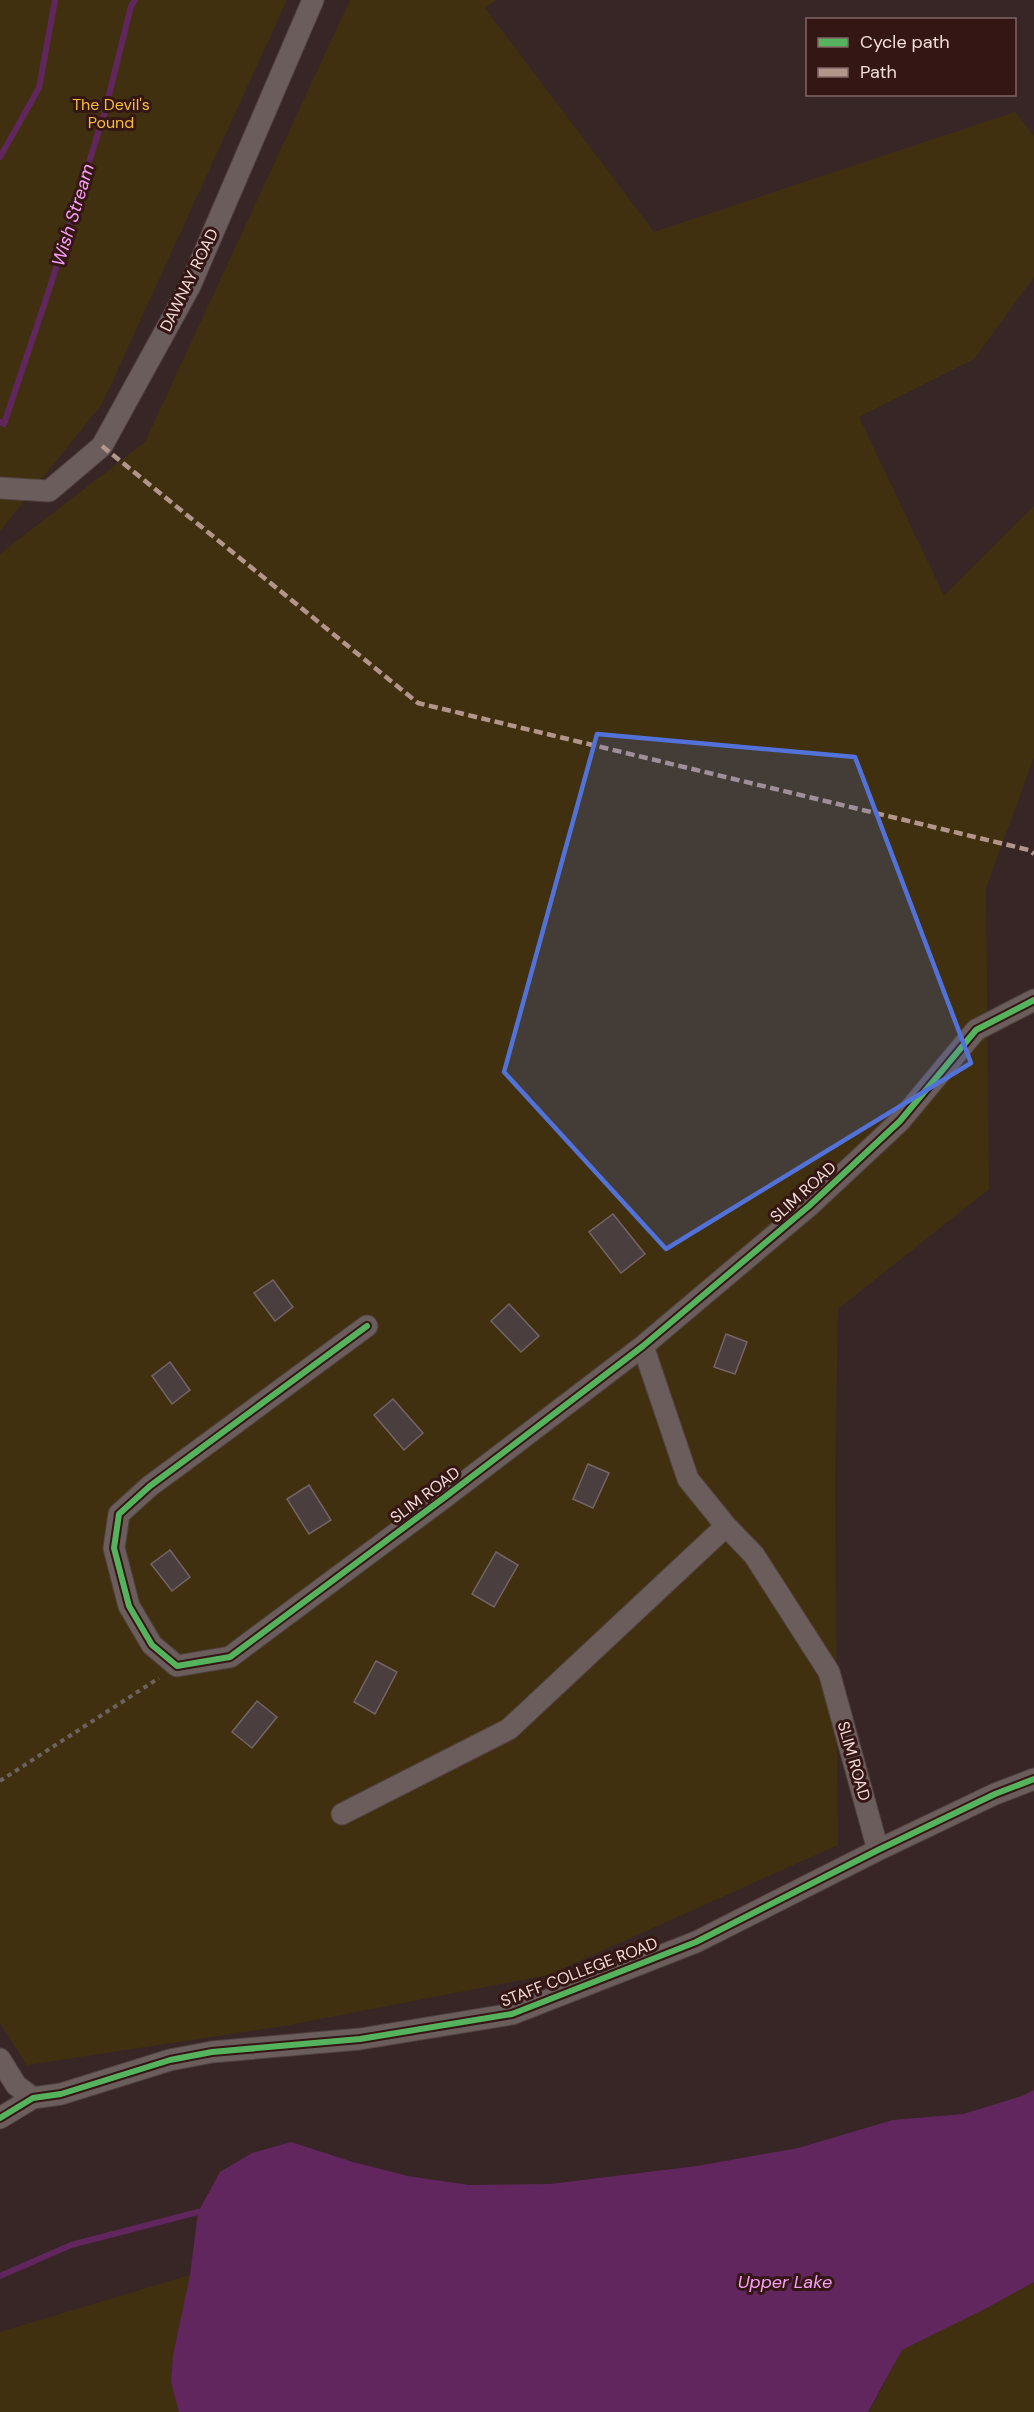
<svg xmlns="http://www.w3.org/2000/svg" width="1034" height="2412" viewBox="0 0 1034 2412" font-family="'DM Sans',sans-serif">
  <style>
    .green { fill: #41300f }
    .water { fill: #61265e }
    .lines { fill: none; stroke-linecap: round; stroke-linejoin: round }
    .stream { stroke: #61265e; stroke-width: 6 }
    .building { fill: #4b3e3f; stroke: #736466; stroke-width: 1.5 }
    .minor-casing { stroke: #514140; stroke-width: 23 }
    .path { stroke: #6e6261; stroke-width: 4; stroke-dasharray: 4.5 4.5; stroke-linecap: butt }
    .minor { stroke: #6b5d5c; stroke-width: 21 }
    .quiet { stroke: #b2968c; stroke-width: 4.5; stroke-dasharray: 9 4.5; stroke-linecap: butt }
    .cycleway-casing { stroke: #341614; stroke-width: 10 }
    .cycleway { stroke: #56b35d; stroke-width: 6 }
    .marked { fill: #5272d9; fill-opacity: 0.2; stroke: #5272d9; stroke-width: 4.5; stroke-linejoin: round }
    .labels { text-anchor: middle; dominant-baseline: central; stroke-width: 6; stroke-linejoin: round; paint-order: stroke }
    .park-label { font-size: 16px; fill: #f6bd3c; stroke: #341614 }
    .street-label { font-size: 16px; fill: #f3dedb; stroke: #341614 }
    .water-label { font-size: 18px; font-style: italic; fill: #f9a0f6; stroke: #341614 }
  </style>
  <rect width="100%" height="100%" fill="#372625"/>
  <path class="green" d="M 0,0 L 287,0 L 102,404 L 0,531 Z
    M 350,0 L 497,0 L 485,8 L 654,232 L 1015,112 L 1034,136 L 1034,277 L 974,359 L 859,417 L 944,596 L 1034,506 L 1034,757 L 986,888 L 989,1189 L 838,1309 L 835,1486 L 838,1845 L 548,1975 L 284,2026 L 27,2065 L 0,2023 L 0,554 L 145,442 Z
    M 190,2275 L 173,2355 L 171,2382 L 179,2412 L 0,2412 L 0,2332 Z
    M 1034,2282 L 1034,2412 L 869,2412 L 902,2350 L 987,2308 Z"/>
  <path class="water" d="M 1034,2090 L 1034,2282 L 987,2308 L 902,2350 L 868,2412 L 179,2412 L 171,2382 L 173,2355 L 190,2275 L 198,2212 L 220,2172 L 252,2153 L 291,2142 L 353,2162 L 408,2176 L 469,2185 L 550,2184 L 697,2166 L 798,2148 L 893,2120 L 963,2114 L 1022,2096 Z"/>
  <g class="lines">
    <path class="stream" d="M 0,157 L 39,88 L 55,0
      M 0,422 L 4,424 L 49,290 L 105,111 L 131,6 L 135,0
      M 0,2276 L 71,2245 L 198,2212"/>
  </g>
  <path class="building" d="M 613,1214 L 645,1254 L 621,1273 L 589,1232 Z
    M 273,1280 L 293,1307 L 275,1321 L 254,1293 Z
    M 509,1304 L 539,1336 L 521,1352 L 491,1321 Z
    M 726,1334 L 747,1342 L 735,1374 L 714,1367 Z
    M 170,1362 L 190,1390 L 172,1404 L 152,1376 Z
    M 393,1399 L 423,1433 L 404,1450 L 374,1415 Z
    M 588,1464 L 609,1473 L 593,1508 L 573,1499 Z
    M 309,1485 L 331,1520 L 309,1534 L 287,1499 Z
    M 170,1550 L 190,1577 L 172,1591 L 151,1564 Z
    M 496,1552 L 518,1565 L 494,1607 L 472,1594 Z
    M 376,1661 L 397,1672 L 375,1714 L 354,1702 Z
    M 257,1701 L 277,1717 L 252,1748 L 232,1732 Z"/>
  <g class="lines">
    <defs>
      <path id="minor" d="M 0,488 L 49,491 L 102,446 L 190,286 L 313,0
        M 367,1326 L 150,1486 L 119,1514 L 114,1548 L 129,1606 L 152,1645 L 177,1666 L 230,1657 L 445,1497 L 643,1346 L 809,1206 L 900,1121 L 976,1030 L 1034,1000
        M 643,1346 L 688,1479 L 726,1526 L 754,1555 L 829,1672 L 878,1850
        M 342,1814 L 509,1729 L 726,1526
        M 0,2059 L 16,2085 L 33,2098
        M 0,2118 L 33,2098 L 61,2094 L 170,2060 L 212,2052 L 360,2039 L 512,2014 L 696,1942 L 878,1850 L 995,1794 L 1034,1779"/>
    </defs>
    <use href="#minor" class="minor-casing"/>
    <path class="path" d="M 0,1781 L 159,1678"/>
    <use href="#minor" class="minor"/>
    <path class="quiet" d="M 102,446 L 418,703 L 1029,850 L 1034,854"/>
    <defs>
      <path id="cycleway" d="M 367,1326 L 150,1486 L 119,1514 L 114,1548 L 129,1606 L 152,1645 L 177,1666 L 230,1657 L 445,1497 L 643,1346 L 809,1206 L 900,1121 L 976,1030 L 1034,1000
        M 0,2118 L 33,2098 L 61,2094 L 170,2060 L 212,2052 L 360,2039 L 512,2014 L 696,1942 L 878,1850 L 995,1794 L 1034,1779"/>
    </defs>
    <use href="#cycleway" class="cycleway-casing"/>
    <use href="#cycleway" class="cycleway"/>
  </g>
  <path class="marked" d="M 597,734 L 855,757 L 971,1063 L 666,1249 L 504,1072 Z"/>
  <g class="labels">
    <g class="park-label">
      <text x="111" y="104">The Devil's<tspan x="111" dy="18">Pound</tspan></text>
    </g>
    <g class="street-label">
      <text transform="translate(189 280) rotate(-64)">DAWNAY ROAD</text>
      <text transform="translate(803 1192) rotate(-42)">SLIM ROAD</text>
      <text transform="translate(425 1495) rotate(-37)">SLIM ROAD</text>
      <text transform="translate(854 1761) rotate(74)">SLIM ROAD</text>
      <text transform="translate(579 1972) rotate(-21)">STAFF COLLEGE ROAD</text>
    </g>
    <g class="water-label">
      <text transform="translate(73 215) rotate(-73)">Wish Stream</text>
      <text x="785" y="2282">Upper Lake</text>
    </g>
  </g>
  <rect x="806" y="18" width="210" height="78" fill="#341614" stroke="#806664" stroke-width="1.5"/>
  <rect x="818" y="38" width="30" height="9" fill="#56b35d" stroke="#806664" stroke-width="1.5"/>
  <text x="860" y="48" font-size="18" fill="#f3dedb">Cycle path</text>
  <rect x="818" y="68" width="30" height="9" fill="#b2968c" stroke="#806664" stroke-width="1.5"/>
  <text x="860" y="78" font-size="18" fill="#f3dedb">Path</text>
</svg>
